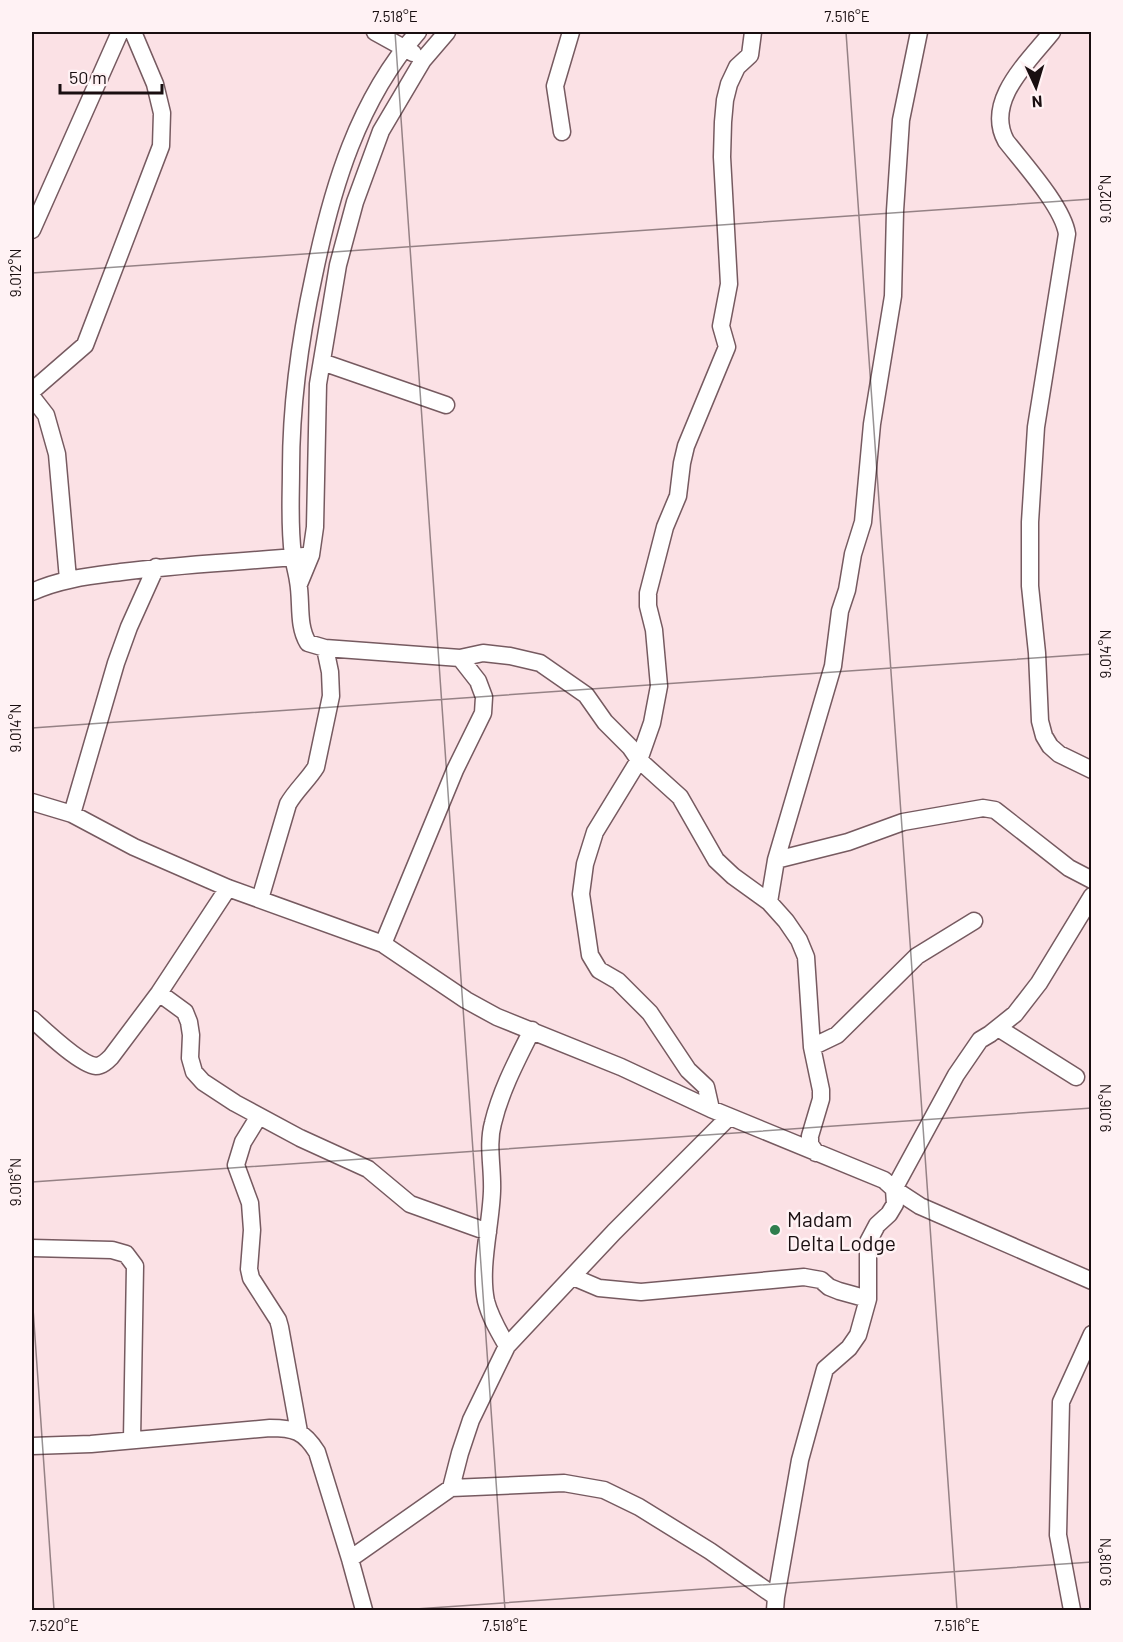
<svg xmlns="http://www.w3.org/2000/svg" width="1123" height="1642" viewBox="0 0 1123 1642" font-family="Barlow,sans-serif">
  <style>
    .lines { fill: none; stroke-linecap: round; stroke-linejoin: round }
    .minor-casing { stroke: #765a60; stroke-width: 19 }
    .minor { stroke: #fff; stroke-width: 16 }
    .ticks { fill: none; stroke: #190e10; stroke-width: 1.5; stroke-opacity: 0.45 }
    .poi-dot { fill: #2f7d4d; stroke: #fff2f4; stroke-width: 2 }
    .labels { text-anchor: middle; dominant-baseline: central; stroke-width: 5; stroke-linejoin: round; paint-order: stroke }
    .poi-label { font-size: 21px; fill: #190e10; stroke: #fff2f4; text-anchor: start }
    .neatline { fill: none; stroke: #190e10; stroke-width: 2 }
    .ticks-label { font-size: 15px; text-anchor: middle; fill: #190e10 }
  </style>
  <rect width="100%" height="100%" fill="#fbe1e5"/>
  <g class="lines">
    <defs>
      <path id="minor" d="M 375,32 L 413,53
        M 418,32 C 358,100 332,188 314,275 C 300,339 291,403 291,469 C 291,497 289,526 293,555 C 294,564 297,573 298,581 C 302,602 297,625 308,643 L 325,648 L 460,658 L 483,653 L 510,656 L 540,663 L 586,695 L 605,722 L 630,747 L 639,760 L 680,797 L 716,860 L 733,876 L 769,902 L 786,921 L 799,940 L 806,957 L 812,1047 L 821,1090 L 821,1099 L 810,1136 L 810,1144 L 816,1153
        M 1052,32 C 1029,61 984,101 1006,141 C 1024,164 1063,207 1067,234 L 1036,427 L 1030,522 L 1030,586 L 1037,653 L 1040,721 L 1044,736 L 1050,746 L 1059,754 L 1092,770
        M 562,132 L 555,86 L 571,32
        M 32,230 L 120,32
        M 322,362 L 446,405
        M 32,391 L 85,345 L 161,146 L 162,113 L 155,84 L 133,32
        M 32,397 L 46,415 L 57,454 L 68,579
        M 299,584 L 311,555 L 315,527 L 318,384 L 338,265 L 355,202 L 381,131 L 423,60 L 447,32
        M 32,592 C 60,579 90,576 121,572 C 182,564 243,562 304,556
        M 32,802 L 72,814 L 134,847 L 228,888 L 383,944 L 466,1000 L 497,1017 L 621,1067 L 711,1109 L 884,1180 L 894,1189 L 895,1204 L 889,1214 L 877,1225 L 868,1242 L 868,1299 L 858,1335 L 849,1348 L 825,1369 L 800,1460 L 776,1597 L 775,1610
        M 72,814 L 116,663 L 129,627 L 156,567
        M 776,860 L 848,842 L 903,822 L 983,808 L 995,810 L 1069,868 L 1092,880
        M 1092,896 L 1039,983 L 1015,1014 L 990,1034 L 980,1040 L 956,1075 L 894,1189 L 920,1206 L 1092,1281
        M 260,899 L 288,804 C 296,790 308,780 316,767 L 331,696 L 330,672 L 325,648
        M 769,902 L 776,860 L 833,666 L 840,611 L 847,590 L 853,554 L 863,522 L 872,424 L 893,296 L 895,211 L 901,120 L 919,32
        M 383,944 L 455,770 L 483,713 L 484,697 L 478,681 L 460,658
        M 159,993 L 185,1012 L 189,1022 L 191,1035 L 190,1058 L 194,1072 L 203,1082 L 235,1103 L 300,1138 L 368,1169 L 410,1204 L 488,1232
        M 32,1019 C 44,1030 81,1065 96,1066 C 102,1066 107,1061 111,1057 L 159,993 L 228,888
        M 998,1028 L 1076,1077
        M 812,1047 L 837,1035 L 917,956 L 974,921
        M 711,1109 L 706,1087 L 688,1070 L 650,1013 L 618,981 L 599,970 L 590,955 L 581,894 L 585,864 L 595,832 L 639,760 L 652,723 L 659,686 L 654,630 L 648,606 L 648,593 L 665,527 L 678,496 L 682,463 L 686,446 L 727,347 L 721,326 L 729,284 L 722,157 L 723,122 L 725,100 L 729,84 L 737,67 L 750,55 L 753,32
        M 259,1116 L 243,1142 L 236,1165 L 250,1203 L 252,1230 L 249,1269 L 251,1278 L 278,1320 L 280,1327 L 299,1432
        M 32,1248 L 112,1250 L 126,1254 L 135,1266 L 132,1440
        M 573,1277 L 599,1288 L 641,1292 L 804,1277 L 821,1280 L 829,1287 L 839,1291 L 868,1299
        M 507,1346 C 499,1332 490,1317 486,1301 C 479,1267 491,1225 492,1191 C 493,1168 487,1145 493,1123 C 501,1090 517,1060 532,1030
        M 32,1446 L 91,1444 L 270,1428 C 294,1428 304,1431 317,1452 L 350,1559 L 364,1610
        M 451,1488 L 460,1453 L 471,1420 L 507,1346 L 614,1232 L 729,1117
        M 350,1559 L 451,1488 L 564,1483 L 604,1490 L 639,1507 L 710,1551 L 776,1597
        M 1072,1610 L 1058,1535 L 1061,1402 L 1092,1334"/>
    </defs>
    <use href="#minor" class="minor-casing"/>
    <use href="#minor" class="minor"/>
  </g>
  <path class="ticks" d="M 395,32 L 505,1610M 846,32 L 957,1610M 32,273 L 1092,199M 32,728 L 1092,654M 32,1182 L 1092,1108M 32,1294 L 54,1610M 401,1610 L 1092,1562"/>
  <circle class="poi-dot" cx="775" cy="1230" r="6"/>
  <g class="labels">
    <g class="poi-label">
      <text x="787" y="1218">Madam<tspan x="787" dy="24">Delta Lodge</tspan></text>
    </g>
  </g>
  <rect width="1123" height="1642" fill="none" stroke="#fff2f4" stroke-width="66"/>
  <g transform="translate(1036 87) rotate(176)" stroke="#fff2f4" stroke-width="4.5" paint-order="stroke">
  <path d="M0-4.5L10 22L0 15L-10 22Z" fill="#190e10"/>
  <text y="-9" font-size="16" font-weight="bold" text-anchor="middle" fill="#190e10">N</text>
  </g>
  <path d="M60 84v9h102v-9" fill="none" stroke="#190e10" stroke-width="3"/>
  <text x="69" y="84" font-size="18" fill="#190e10" stroke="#fff2f4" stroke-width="4.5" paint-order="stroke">50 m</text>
  <rect x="33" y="33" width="1057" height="1576" class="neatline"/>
  <g class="ticks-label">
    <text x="395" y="22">7.518°E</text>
    <text x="847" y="22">7.516°E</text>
    <text transform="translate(1106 199) rotate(-90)" y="5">9.012°N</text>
    <text transform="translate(16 273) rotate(-90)" y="5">9.012°N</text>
    <text transform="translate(1106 654) rotate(-90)" y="5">9.014°N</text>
    <text transform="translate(16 728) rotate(-90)" y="5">9.014°N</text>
    <text transform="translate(1106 1108) rotate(-90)" y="5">9.016°N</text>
    <text transform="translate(16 1182) rotate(-90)" y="5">9.016°N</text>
    <text transform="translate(1106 1562) rotate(-90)" y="5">9.018°N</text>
    <text x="54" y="1631">7.520°E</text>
    <text x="505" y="1631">7.518°E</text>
    <text x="957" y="1631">7.516°E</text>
  </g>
</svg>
